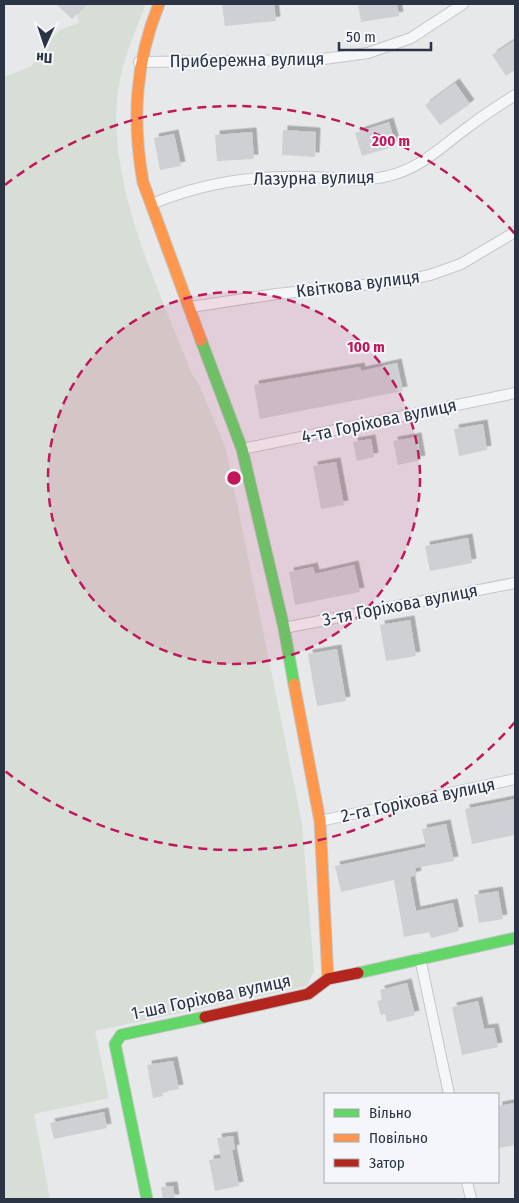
<svg xmlns="http://www.w3.org/2000/svg" width="519" height="1203" viewBox="0 0 519 1203" font-family="'Fira Sans Condensed',sans-serif">
  <style>
    .green { fill: #d6ded6 }
    .building { fill: #ced0d3; filter: url(#shadow) }
    .lines { fill: none; stroke-linecap: round; stroke-linejoin: round }
    .street-casing { stroke: #c4c6c8; stroke-width: 12 }
    .fast-casing { stroke: #c4c6c8; stroke-width: 13 }
    .slow-casing { stroke: #c4c6c8; stroke-width: 13 }
    .jam-casing { stroke: #c4c6c8; stroke-width: 13 }
    .street { stroke: #f5f6f7; stroke-width: 10 }
    .fast { stroke: #63d668; stroke-width: 11 }
    .slow { stroke: #ff974d; stroke-width: 11 }
    .jam { stroke: #b3261e; stroke-width: 11 }
    .ring { fill: none; stroke: #c2185b; stroke-width: 2.5; stroke-dasharray: 9 6 }
    .labels { text-anchor: middle; dominant-baseline: central; stroke-width: 4; stroke-linejoin: round; paint-order: stroke }
    .street-label { font-size: 18px; fill: #2b3445; stroke: #f4f6f9 }
    .centre { fill: #c2185b; stroke: #f4f6f9; stroke-width: 2.5 }
    .ring-label { font-size: 15px; text-anchor: middle; font-weight: bold; fill: #c2185b; stroke: #f4f6f9; stroke-width: 4; stroke-linejoin: round; paint-order: stroke }
  </style>
  <defs>
    <filter id="shadow"><feDropShadow dx="4.5" dy="-4.5" stdDeviation="0" flood-color="#0004"/></filter>
  </defs>
  <rect width="100%" height="100%" fill="#e6e8ea"/>
  <path class="green" d="M 86,4 L 146,4 C 136,29 126,52 120,79 C 101,173 158,287 192,374 L 201,389 L 226,449 L 302,823 L 314,971 L 307,986 L 95,1031 L 109,1098 L 34,1114 L 50,1199 L 4,1199 L 4,77 L 32,66 L 48,40 L 62,29 L 79,23 L 77,14 Z"/>
  <path class="building" d="M 56,4 L 86,4 L 72,19 Z
    M 222,4 L 274,4 L 276,21 L 225,26 Z
    M 358,4 L 397,4 L 399,16 L 361,22 Z
    M 515,40 L 515,70 L 506,76 L 492,55 Z
    M 455,83 L 470,104 L 440,125 L 425,105 Z
    M 389,122 L 396,146 L 362,156 L 355,133 Z
    M 283,130 L 316,132 L 315,157 L 282,155 Z
    M 252,132 L 254,159 L 217,161 L 215,135 Z
    M 174,134 L 181,166 L 160,170 L 154,138 Z
    M 397,363 L 403,391 L 260,419 L 254,385 L 360,367 L 361,371 Z
    M 483,424 L 487,450 L 459,456 L 454,429 Z
    M 417,437 L 421,460 L 398,465 L 393,441 Z
    M 371,439 L 374,457 L 357,461 L 353,442 Z
    M 336,462 L 344,505 L 321,509 L 313,466 Z
    M 468,538 L 472,563 L 430,571 L 425,546 Z
    M 354,565 L 360,592 L 295,605 L 289,572 L 313,567 L 315,574 Z
    M 410,620 L 416,656 L 386,661 L 380,625 Z
    M 337,649 L 346,701 L 317,706 L 308,654 Z
    M 515,799 L 515,835 L 472,844 L 465,809 Z
    M 446,824 L 454,861 L 415,868 L 417,875 L 410,877 L 416,911 L 453,903 L 459,931 L 431,938 L 429,932 L 404,937 L 394,880 L 341,892 L 335,866 L 426,847 L 422,829 Z
    M 498,891 L 503,919 L 479,923 L 474,895 Z
    M 407,983 L 415,1015 L 387,1022 L 385,1014 L 381,1015 L 377,1001 L 382,1000 L 380,990 Z
    M 478,1001 L 484,1029 L 494,1028 L 498,1047 L 462,1055 L 452,1007 Z
    M 173,1061 L 179,1089 L 162,1092 L 163,1096 L 153,1098 L 147,1065 Z
    M 515,1103 L 515,1145 L 498,1148 L 498,1106 Z
    M 104,1112 L 107,1128 L 54,1139 L 50,1123 Z
    M 233,1136 L 235,1149 L 232,1150 L 239,1186 L 215,1191 L 209,1160 L 221,1158 L 217,1138 Z
    M 173,1186 L 175,1199 L 163,1199 L 161,1187 Z"/>
  <g class="lines">
    <defs>
      <path id="street" d="M 139,62 L 316,60 L 368,53 L 411,38 L 463,4
        M 152,204 C 202,183 254,175 308,177 C 334,177 362,183 388,176 C 421,169 444,144 471,125 C 485,114 500,105 515,95
        M 191,307 L 276,294 L 401,281 L 430,275 L 461,264 L 515,232
        M 242,449 L 515,393
        M 284,628 L 515,583
        M 320,821 L 515,779
        M 420,958 L 449,1094
        M 467,1182 L 471,1199"/>
      <path id="fast" d="M 201,340 L 242,449 L 284,628 L 294,684
        M 358,973 L 515,938
        M 147,1199 L 115,1044 L 121,1035 L 205,1017"/>
      <path id="slow" d="M 159,4 C 135,63 132,120 143,182 L 201,340
        M 294,684 L 320,821 L 328,979"/>
      <path id="jam" d="M 205,1017 L 308,994 L 328,979 L 358,973"/>
    </defs>
    <use href="#street" class="street-casing"/>
    <use href="#fast" class="fast-casing"/>
    <use href="#slow" class="slow-casing"/>
    <use href="#jam" class="jam-casing"/>
    <use href="#street" class="street"/>
    <use href="#fast" class="fast"/>
    <use href="#slow" class="slow"/>
    <use href="#jam" class="jam"/>
  </g>
  <circle cx="234" cy="478" r="186" fill="#c2185b" fill-opacity=".12"/>
  <g class="ring">
    <circle cx="234" cy="478" r="186"/>
    <path d="M515 722A372 372 0 0 1 5 771M5 185A372 372 0 0 1 515 234"/>
  </g>
  <g class="labels">
    <g class="street-label">
      <text transform="translate(247 60) rotate(-1)">Прибережна вулиця</text>
      <text transform="translate(314 178) rotate(-1)">Лазурна вулиця</text>
      <text transform="translate(358 284) rotate(-7)">Квіткова вулиця</text>
      <text transform="translate(379 421) rotate(-12)">4-та Горіхова вулиця</text>
      <text transform="translate(400 605) rotate(-11)">3-тя Горіхова вулиця</text>
      <text transform="translate(418 800) rotate(-12)">2-га Горіхова вулиця</text>
      <text transform="translate(211 997) rotate(-12)">1-ша Горіхова вулиця</text>
    </g>
  </g>
  <circle cx="234" cy="478" r="8" class="centre"/>
  <g class="ring-label">
    <text x="391" y="146">200 m</text>
    <text x="366" y="352">100 m</text>
  </g>
  <rect width="519" height="1203" fill="none" stroke="#2b3445" stroke-width="10"/>
  <rect x="324" y="1093" width="175" height="90" fill="#f4f6f9" stroke="#a4a8b1"/>
  <rect x="334" y="1109" width="25" height="8" fill="#63d668" stroke="#a4a8b1"/>
  <text x="369" y="1118" font-size="15" fill="#2b3445">Вільно</text>
  <rect x="334" y="1134" width="25" height="8" fill="#ff974d" stroke="#a4a8b1"/>
  <text x="369" y="1143" font-size="15" fill="#2b3445">Повільно</text>
  <rect x="334" y="1159" width="25" height="8" fill="#b3261e" stroke="#a4a8b1"/>
  <text x="369" y="1168" font-size="15" fill="#2b3445">Затор</text>
  <g transform="translate(45 45) rotate(183)" stroke="#f4f6f9" stroke-width="4" paint-order="stroke">
  <path d="M0-4L9 19L0 12L-9 19Z" fill="#2b3445"/>
  <text y="-8" font-size="14" font-weight="bold" text-anchor="middle" fill="#2b3445">Пн</text>
  </g>
  <path d="M339 42v8h92v-8" fill="none" stroke="#2b3445" stroke-width="2.5"/>
  <text x="346" y="42" font-size="15" fill="#2b3445" stroke="#f4f6f9" stroke-width="4" paint-order="stroke">50 m</text>
</svg>
